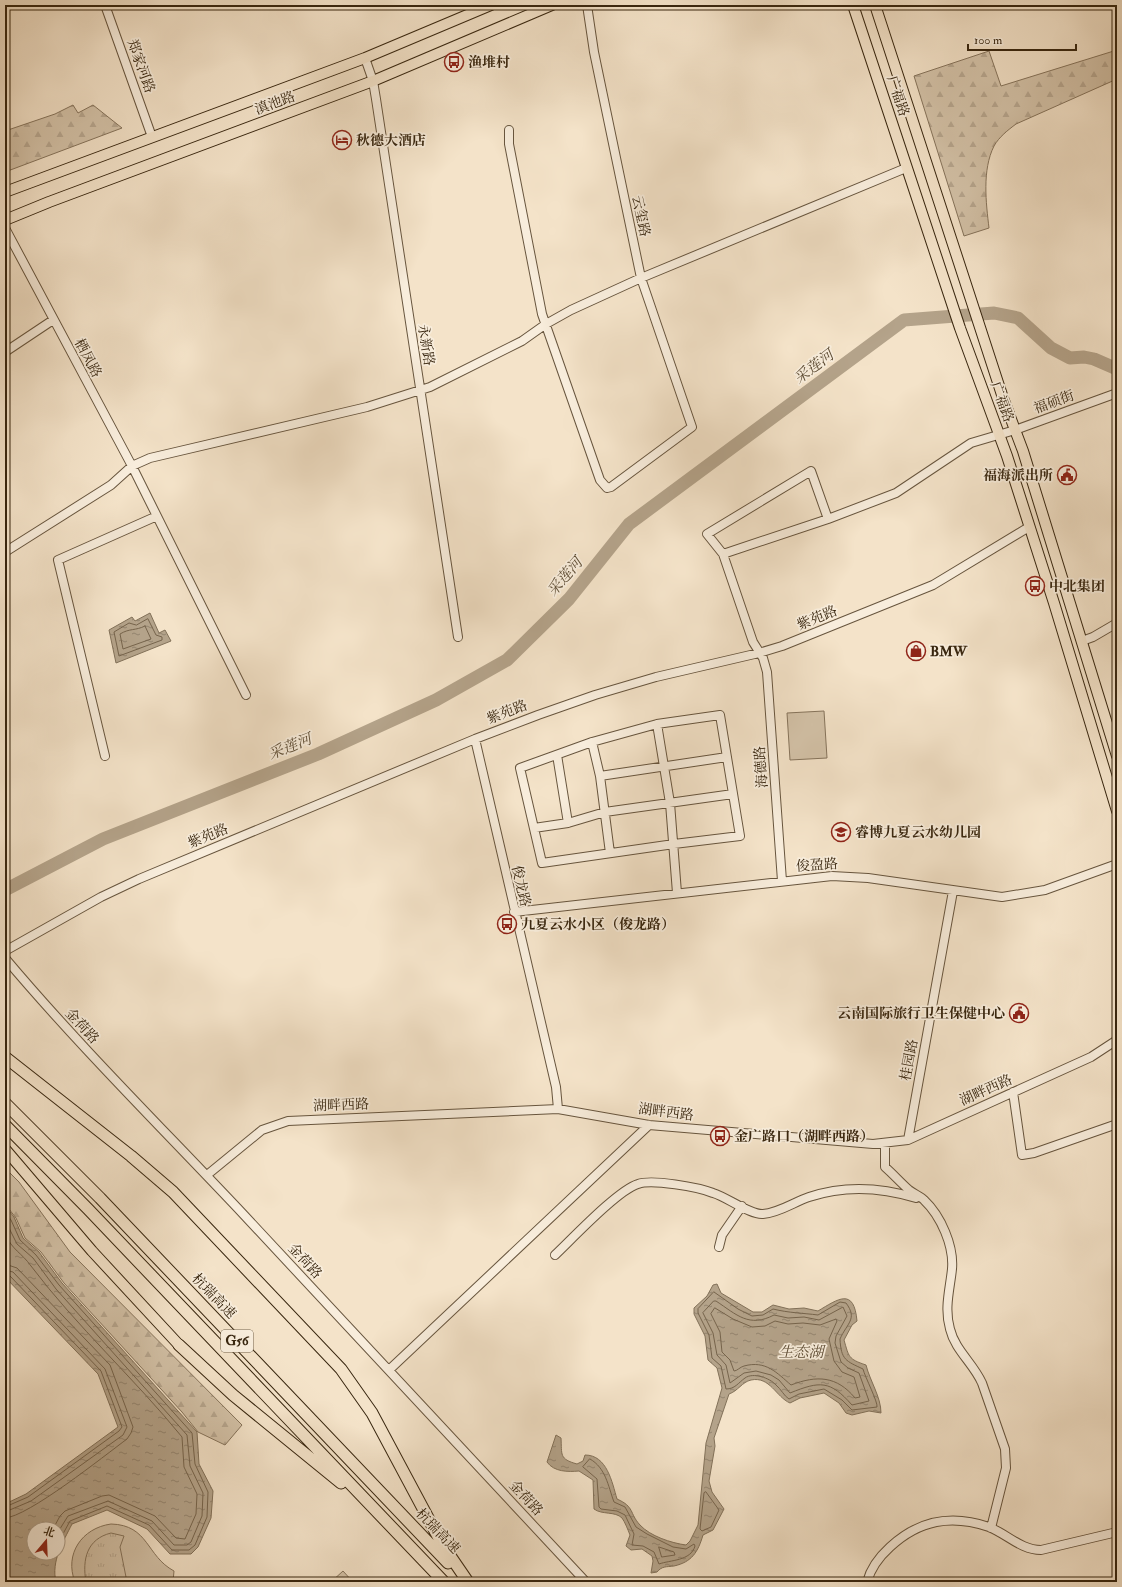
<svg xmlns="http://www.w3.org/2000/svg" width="1122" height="1587" viewBox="0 0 1122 1587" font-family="'IM FELL Double Pica','Noto Serif SC',serif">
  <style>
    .green { fill: #d4c3a9; stroke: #86745c }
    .forest { fill: url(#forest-firs); stroke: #86745c }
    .park { fill: url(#park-tufts); stroke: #86745c }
    .water { fill: url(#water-ripples); stroke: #827159; fill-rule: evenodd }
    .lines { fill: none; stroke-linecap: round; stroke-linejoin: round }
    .shore { stroke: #76644c; stroke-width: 1 }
    .river { stroke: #b4a38a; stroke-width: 13 }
    .minor-casing { stroke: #67553e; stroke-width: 10 }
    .major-casing { stroke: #38260f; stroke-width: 12 }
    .highway-casing { stroke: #38260f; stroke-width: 13 }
    .minor { stroke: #f8eddc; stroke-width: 8 }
    .major { stroke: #f4e3c9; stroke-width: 10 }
    .highway { stroke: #f4e3c9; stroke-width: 11 }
    .labels { text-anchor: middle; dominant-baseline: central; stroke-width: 3.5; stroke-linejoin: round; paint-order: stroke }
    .shield { fill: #f8eddc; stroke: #72624c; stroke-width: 1 }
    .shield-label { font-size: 13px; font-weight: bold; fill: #38260f }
    .poi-label { font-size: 14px; font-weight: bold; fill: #38260f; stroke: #f8eddc; text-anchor: start }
    .street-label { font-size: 14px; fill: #38260f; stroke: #f8eddc }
    .water-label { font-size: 15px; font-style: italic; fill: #5d4c34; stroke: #f8eddc }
  </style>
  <defs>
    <pattern id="forest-firs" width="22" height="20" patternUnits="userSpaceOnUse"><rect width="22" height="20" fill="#d4c3a9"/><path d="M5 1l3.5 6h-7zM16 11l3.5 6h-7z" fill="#b7a790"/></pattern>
    <pattern id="park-tufts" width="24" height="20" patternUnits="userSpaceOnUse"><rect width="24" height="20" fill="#d4c3a9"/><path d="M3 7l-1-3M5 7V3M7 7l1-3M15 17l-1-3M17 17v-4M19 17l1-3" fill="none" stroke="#b7a790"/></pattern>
    <pattern id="water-ripples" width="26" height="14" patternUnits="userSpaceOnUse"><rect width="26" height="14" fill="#b4a38a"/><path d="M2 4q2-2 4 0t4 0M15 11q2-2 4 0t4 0" fill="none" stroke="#93856f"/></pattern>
  </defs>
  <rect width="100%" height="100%" fill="#f4e3c9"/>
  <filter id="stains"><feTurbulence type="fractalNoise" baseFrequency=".005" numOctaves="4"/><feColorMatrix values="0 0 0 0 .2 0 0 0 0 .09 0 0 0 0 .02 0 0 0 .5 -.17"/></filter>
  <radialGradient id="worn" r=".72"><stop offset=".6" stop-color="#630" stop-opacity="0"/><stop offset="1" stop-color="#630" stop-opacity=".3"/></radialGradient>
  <path class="green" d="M 824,711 L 827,758 L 790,760 L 787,713 Z
    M 111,1524 C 149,1525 146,1556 174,1571 L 173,1582 L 75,1582 C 64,1554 82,1528 111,1524 Z"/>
  <path class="forest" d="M 1117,50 L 1117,79 L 1016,124 C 1008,130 999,137 994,146 C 982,170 986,203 989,228 L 964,236 L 914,76 L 989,51 L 1001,86 Z
    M 73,105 L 78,113 L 93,105 L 122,128 L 5,172 L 5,131 L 55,114 Z
    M 5,1168 L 19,1182 L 70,1252 L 242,1425 L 225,1445 L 198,1432 L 182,1412 L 64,1283 L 41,1252 L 25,1238 L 16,1218 L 5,1204 Z"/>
  <path class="park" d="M 111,1533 L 124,1536 L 120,1547 L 127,1582 L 86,1582 C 82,1559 87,1539 111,1533 Z
    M 343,1571 L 353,1582 L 331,1582 Z"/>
  <path class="water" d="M 150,613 L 159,633 L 165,630 L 171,641 L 116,663 L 109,630 L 132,617 L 135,621 Z
    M 5,1206 L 14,1217 L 23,1238 L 39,1252 L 62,1283 L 197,1432 L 199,1464 L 213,1491 L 211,1518 L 198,1547 L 191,1554 L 170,1554 L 147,1529 L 107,1510 L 72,1524 C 63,1542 51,1561 56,1582 L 5,1582 L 5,1504 L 26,1494 L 118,1427 L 98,1374 L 5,1277 ZM 34,1529 L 58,1529 L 58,1553 L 34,1553 Z
    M 717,1284 L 721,1293 L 753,1312 L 762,1312 L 773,1305 L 789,1309 L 804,1308 L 818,1311 C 838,1299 854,1287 857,1321 L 852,1325 L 844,1340 C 849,1357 848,1359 866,1365 C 870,1381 881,1397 881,1413 L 869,1411 L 852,1415 L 846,1413 L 839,1403 L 824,1393 L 800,1398 L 790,1403 C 776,1397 770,1376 751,1380 C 742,1382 738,1391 729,1394 L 714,1438 L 715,1446 L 709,1481 L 712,1492 L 724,1509 L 713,1530 L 703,1535 C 698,1552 692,1562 674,1566 C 666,1567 662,1566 657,1572 L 651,1573 L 653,1561 L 652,1556 L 642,1549 L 631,1550 L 626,1546 L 630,1535 C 628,1530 625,1522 622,1518 C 615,1511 602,1515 594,1509 L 593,1480 L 579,1471 C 568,1472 554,1472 547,1462 L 556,1435 L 561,1438 C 562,1455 559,1459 577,1464 L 583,1461 L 585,1455 C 607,1455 612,1482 617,1499 C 635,1507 629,1513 640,1525 C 650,1536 671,1543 686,1545 L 690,1541 L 698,1525 L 706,1443 L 722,1388 L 717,1368 L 708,1360 L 705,1336 L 694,1314 L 694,1308 L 707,1296 L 713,1285 Z"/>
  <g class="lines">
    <path class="shore" d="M 148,619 L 156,635 L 162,637 L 162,640 L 119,656 L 114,632 L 129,623 L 136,625 Z
      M 145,626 L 151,639 L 123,649 L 120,634 C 130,628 135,631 145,626 Z
      M 5,1212 L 11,1220 L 20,1240 L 36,1255 L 59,1285 L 192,1433 L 195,1464 L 208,1492 L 207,1517 L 195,1545 L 189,1550 L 172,1550 L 149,1525 L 107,1506 L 70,1521 L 58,1543
      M 5,1220 L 17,1244 L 33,1258 L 56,1289 L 187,1435 L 190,1466 L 203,1493 L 202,1516 L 191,1542 L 187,1545 L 174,1545 L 152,1521 L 108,1501 L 68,1516 L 58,1532
      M 5,1234 C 13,1251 21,1252 31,1266 C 77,1327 134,1378 182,1437 L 184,1467 L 197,1494 L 196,1514 L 185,1539 L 176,1538 L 155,1516 L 109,1495 L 102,1496 L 65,1511 L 60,1516 L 53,1529
      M 5,1264 L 17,1268 L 110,1365 L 133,1427 L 131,1433 L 127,1439 C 104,1456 28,1517 5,1518
      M 5,1270 L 13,1272 L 105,1369 L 127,1427 L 123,1435 L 31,1501 L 5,1512
      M 5,1275 L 10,1276 L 101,1371 L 122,1427 L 119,1431 L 28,1497 L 5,1507
      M 714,1292 L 738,1309 L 752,1316 L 763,1315 L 773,1309 C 789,1313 803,1313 818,1315 L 840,1302 L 846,1303 C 858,1319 847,1323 840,1339 C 841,1360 846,1361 863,1369 C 865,1377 878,1402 877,1407 L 852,1410 L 842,1400 L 824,1389 L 799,1394 L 789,1399 C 784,1396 781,1389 776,1385 C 770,1378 753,1372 745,1378 C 738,1383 735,1389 726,1389 L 721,1366 L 712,1358 L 709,1335 L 698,1313 L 698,1309 Z
      M 714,1301 L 716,1301 C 737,1315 749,1328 774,1315 L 788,1318 L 804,1317 L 819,1320 L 843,1307 L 847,1316 L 836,1336 L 835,1343 L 841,1362 L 848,1368 L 859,1373 L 869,1401 L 852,1405 C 830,1380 820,1381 790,1393 L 779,1380 L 771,1375 L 756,1371 L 744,1373 L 730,1383 L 726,1365 L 717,1355 L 713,1333 L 703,1313 Z
      M 715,1308 L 733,1319 L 752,1327 L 765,1326 L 775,1321 L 788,1324 L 803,1323 L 820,1325 L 836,1319 L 837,1321 L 829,1339 L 834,1361 L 842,1372 L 854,1377 L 860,1397 L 855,1398 C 837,1376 817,1375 791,1385 C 777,1373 766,1360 744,1366 C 740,1367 737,1371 734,1371 L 730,1360 L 722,1352 L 720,1332 L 711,1314 Z
      M 590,1459 C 606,1468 608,1486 614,1502 L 625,1507 L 636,1527 L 647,1534 L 673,1547 L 686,1549 L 694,1544 L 695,1546 C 691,1561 670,1560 659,1564 L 654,1552 L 643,1546 L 632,1545 L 634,1534 L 625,1515 L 617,1511 L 601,1509 L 599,1507 L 597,1479 L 583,1467 Z
      M 706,1492 L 719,1510 L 711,1527 L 702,1531 L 700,1529 L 704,1493 Z
      M 659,1547 L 674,1552 L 675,1555 L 662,1557 Z"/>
    <path class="river" d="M 5,890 L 103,839 L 318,754 L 436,700 L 507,660 L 569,599 L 629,524 L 904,320 L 994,313 L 1018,318 L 1051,348 L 1070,358 L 1084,357 L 1094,359 L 1117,369"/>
    <defs>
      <path id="minor" d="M 105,5 L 152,137
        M 365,58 L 373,81 L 376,99 L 458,637
        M 509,130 L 509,144 L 542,314 L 600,480 L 607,488 L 611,487 L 692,427 L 641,278 L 594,52 L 587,5
        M 5,228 L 132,466 L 246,695
        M 5,352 L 53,320
        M 828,519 L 811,471 L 707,534 L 723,554 L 828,519 L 896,493 L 971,443 L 1015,430 L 1117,393
        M 5,552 L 111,485 L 132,466 L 150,458 L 367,407 L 430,387 L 522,341 L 546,324 L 571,310 L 641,278 L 906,168
        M 723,554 L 753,642 L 763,658 L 767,672 L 782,881
        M 1082,641 L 1093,637 L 1117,623
        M 720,715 L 740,836 L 674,844 L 542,863 L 520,768 L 592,742 L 657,724 Z
        M 657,724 L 670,803 L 677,893
        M 475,739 L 556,1087 L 558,1109
        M 592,742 L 600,776 L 727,757
        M 557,755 L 568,823 L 605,812 L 733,794
        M 105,756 L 58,560 L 157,516
        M 600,776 L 610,853
        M 534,828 L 568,823
        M 514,912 L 832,876 L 868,878 L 1002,897 L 1045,890 L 1117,864
        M 5,951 L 101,897 L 139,879 L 475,739 L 538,715 L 595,695 L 656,677 L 759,653 L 782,646 L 933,585 L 1029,527
        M 5,958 C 80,1047 164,1130 244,1215 C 359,1337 472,1460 586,1582
        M 1013,1092 L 1022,1155 L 1034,1153 L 1117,1124
        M 908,1140 L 953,891
        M 885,1144 L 885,1167 C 893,1174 901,1183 909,1190 C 914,1194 920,1196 924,1200 C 941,1216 954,1246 952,1269 C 950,1289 944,1308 950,1329 C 955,1350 973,1363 982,1383 L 1005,1449 L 1006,1468 L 991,1528
        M 207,1175 L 262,1130 L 288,1121 L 558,1109 L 649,1125 L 873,1144 L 908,1140 L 1091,1057 L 1117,1040
        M 719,1247 L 722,1235 L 742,1206
        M 555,1255 C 573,1238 618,1190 638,1184 C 652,1179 698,1187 713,1193 C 727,1197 750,1215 763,1214 C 779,1213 794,1202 809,1197 C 845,1185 880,1187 916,1198
        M 389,1370 L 649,1125
        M 867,1582 C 871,1567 879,1557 890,1547 C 919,1520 951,1514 989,1527 C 1007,1534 1021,1550 1041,1550 L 1117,1532"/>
      <path id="major" d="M 853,5 L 960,328 L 1007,456 L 1054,603 L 1117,811
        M 875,5 L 1003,398 L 1023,451 L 1117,756
        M 5,192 L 365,58 L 491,5
        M 5,220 L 49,202 L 373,81 L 552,5
        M 5,1149 L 92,1251 L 179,1345"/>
      <path id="highway" d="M 5,1057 L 131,1156 L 173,1192 L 341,1369 L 372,1413 L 442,1544 L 468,1582
        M 5,1103 L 100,1198 L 448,1563
        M 5,1125 L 88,1209 L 444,1582
        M 179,1345 L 233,1395 L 341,1483"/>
    </defs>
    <use href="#minor" class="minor-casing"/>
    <use href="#major" class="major-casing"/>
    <use href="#highway" class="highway-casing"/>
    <use href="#minor" class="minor"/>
    <use href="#major" class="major"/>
    <use href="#highway" class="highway"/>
  </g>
  <defs>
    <symbol id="bus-ring" viewBox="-11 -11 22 22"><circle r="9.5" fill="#f8eddc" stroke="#8f2418" stroke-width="1.5"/><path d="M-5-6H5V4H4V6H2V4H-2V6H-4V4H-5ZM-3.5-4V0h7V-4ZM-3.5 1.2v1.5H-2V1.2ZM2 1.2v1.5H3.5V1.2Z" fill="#8f2418"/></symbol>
    <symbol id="hotel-ring" viewBox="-11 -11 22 22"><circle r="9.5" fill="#f8eddc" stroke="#8f2418" stroke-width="1.5"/><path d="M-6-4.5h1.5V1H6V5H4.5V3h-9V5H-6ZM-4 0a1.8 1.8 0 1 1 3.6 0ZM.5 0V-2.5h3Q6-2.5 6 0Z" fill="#8f2418"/></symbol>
    <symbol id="civic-ring" viewBox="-11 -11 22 22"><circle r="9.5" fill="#f8eddc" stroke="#8f2418" stroke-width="1.5"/><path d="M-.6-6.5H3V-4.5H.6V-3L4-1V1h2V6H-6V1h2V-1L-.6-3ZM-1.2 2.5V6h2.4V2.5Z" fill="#8f2418"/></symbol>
    <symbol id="shop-ring" viewBox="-11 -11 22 22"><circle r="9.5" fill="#f8eddc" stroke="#8f2418" stroke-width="1.5"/><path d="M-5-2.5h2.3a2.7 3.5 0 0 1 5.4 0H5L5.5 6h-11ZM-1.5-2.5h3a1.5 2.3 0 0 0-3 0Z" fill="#8f2418"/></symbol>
    <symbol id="school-ring" viewBox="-11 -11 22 22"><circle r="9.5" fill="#f8eddc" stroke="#8f2418" stroke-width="1.5"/><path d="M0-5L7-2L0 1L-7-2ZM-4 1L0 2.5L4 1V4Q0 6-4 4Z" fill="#8f2418"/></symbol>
  </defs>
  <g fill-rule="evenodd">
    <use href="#bus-ring" x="443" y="51" width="22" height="22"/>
    <use href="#hotel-ring" x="331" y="129" width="22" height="22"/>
    <use href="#civic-ring" x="1056" y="464" width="22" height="22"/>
    <use href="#bus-ring" x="1024" y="575" width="22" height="22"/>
    <use href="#shop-ring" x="905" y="640" width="22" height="22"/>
    <use href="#school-ring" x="830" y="821" width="22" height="22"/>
    <use href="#bus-ring" x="496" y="913" width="22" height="22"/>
    <use href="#civic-ring" x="1008" y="1002" width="22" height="22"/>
    <use href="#bus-ring" x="709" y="1125" width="22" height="22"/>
  </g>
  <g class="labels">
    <rect class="shield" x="221" y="1330" width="32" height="22" rx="3"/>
    <g class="shield-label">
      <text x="237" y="1341">G56</text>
    </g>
    <g class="poi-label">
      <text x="468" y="62">渔堆村</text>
      <text x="356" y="140">秋德大酒店</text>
      <text x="1053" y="475" text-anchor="end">福海派出所</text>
      <text x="1049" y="586">中北集团</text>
      <text x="930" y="651">BMW</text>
      <text x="855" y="832">睿博九夏云水幼儿园</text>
      <text x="521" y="924">九夏云水小区（俊龙路）</text>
      <text x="1005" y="1013" text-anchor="end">云南国际旅行卫生保健中心</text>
      <text x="734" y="1136">金广路口（湖畔西路）</text>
    </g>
    <g class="street-label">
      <text transform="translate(141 66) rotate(70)">郑家河路</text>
      <text transform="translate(898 96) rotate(72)">广福路</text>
      <text transform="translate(275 103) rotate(-20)">滇池路</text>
      <text transform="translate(641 216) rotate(78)">云玺路</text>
      <text transform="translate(426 345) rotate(81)">永新路</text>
      <text transform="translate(88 358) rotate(62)">栖凤路</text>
      <text transform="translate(1002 402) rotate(70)">广福路</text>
      <text transform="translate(1054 402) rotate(-20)">福硕街</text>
      <text transform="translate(817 618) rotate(-22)">紫苑路</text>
      <text transform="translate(507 712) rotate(-21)">紫苑路</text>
      <text transform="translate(761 767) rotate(-94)">海德路</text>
      <text transform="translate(208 836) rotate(-22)">紫苑路</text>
      <text transform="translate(817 865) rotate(-4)">俊盈路</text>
      <text transform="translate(521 886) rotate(77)">俊龙路</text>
      <text transform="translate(82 1026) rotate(47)">金荷路</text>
      <text transform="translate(909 1060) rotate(-79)">桂园路</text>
      <text transform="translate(986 1090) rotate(-24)">湖畔西路</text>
      <text transform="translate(341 1105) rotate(-2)">湖畔西路</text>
      <text transform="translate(666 1112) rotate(7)">湖畔西路</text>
      <text transform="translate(305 1261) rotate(47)">金荷路</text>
      <text transform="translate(214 1296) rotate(46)">杭瑞高速</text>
      <text transform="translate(526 1498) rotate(47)">金荷路</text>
      <text transform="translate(438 1531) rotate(46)">杭瑞高速</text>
    </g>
    <g class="water-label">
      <text transform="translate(814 367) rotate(-37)">采莲河</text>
      <text transform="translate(565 577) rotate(-49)">采莲河</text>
      <text transform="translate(290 747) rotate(-22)">采莲河</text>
      <text x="801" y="1352">生态湖</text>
    </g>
  </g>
  <rect width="1122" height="1587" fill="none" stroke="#f4e3c9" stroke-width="20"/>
  <rect x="6" y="6" width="1110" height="1575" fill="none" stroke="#38260f" stroke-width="2"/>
  <rect x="10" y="10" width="1102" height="1567" fill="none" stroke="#38260f"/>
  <g transform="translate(46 1541) rotate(19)"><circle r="19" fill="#f8eddc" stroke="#ab9d8a"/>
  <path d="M0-3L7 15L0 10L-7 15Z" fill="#8f2418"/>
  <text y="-6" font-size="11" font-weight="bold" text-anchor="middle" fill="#38260f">北</text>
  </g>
  <path d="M968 44v6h108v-6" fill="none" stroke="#38260f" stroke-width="2"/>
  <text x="974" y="44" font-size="12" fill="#38260f" stroke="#f8eddc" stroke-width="3" paint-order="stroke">100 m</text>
  <rect width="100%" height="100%" filter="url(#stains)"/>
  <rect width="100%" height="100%" fill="url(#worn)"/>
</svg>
